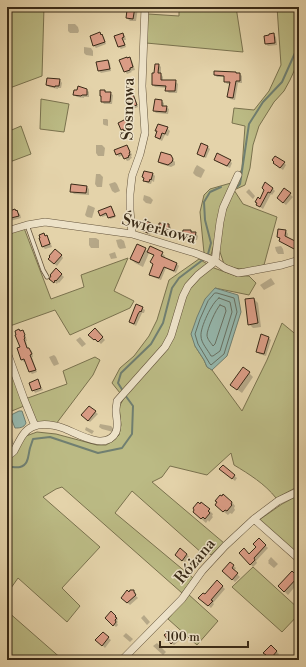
<svg xmlns="http://www.w3.org/2000/svg" width="306" height="667" viewBox="0 0 306 667" font-family="'Libre Bodoni',serif">
  <style>
    .green { fill: #bbba84; stroke: #7a724e }
    .water { fill: #95b7ad; stroke: #707f71 }
    .shadow { fill: #0003 }
    .lines { fill: none; stroke-linecap: round; stroke-linejoin: round }
    .shore { stroke: #677062; stroke-width: 1 }
    .stream { stroke: #707f71; stroke-width: 2 }
    .building { fill: #da9c85; stroke: #392a17 }
    .lane-casing { stroke: #64543c; stroke-width: 5 }
    .street-casing { stroke: #64543c; stroke-width: 8 }
    .lane { stroke: #ede2c8; stroke-width: 3.5 }
    .street { stroke: #ede2c8; stroke-width: 7 }
    .labels { text-anchor: middle; dominant-baseline: central; stroke-width: 3; stroke-linejoin: round; paint-order: stroke }
    .street-label { font-size: 16px; fill: #392a17; stroke: #ede2c8 }
  </style>
  <rect width="100%" height="100%" fill="#e4d3aa"/>
  <filter id="stains"><feTurbulence type="fractalNoise" baseFrequency=".005" numOctaves="4"/><feColorMatrix values="0 0 0 0 .2 0 0 0 0 .09 0 0 0 0 .02 0 0 0 .5 -.17"/></filter>
  <radialGradient id="worn" r=".72"><stop offset=".6" stop-color="#630" stop-opacity="0"/><stop offset="1" stop-color="#630" stop-opacity=".3"/></radialGradient>
  <path class="green" d="M 7,7 L 44,7 L 42,76 L 7,89 Z
    M 179,7 L 236,7 L 243,52 L 146,43 L 148,14 L 179,16 Z
    M 277,7 L 299,7 L 299,60 L 290,80 L 284,91 L 274,102 L 259,126 L 253,145 L 250,168 L 245,185 L 234,190 L 243,204 L 277,217 L 264,265 C 246,269 242,272 224,264 L 219,249 L 222,220 L 242,168 L 245,126 L 232,123 L 234,108 L 254,110 L 269,91 L 281,65 Z
    M 41,99 L 69,104 L 64,132 L 40,129 Z
    M 21,126 L 31,154 L 7,163 L 7,132 Z
    M 231,183 L 211,255 L 204,253 L 200,212 L 204,195 L 210,189 Z
    M 24,228 L 51,299 L 84,287 L 81,275 L 128,258 L 114,291 L 134,301 L 130,308 L 70,335 L 55,310 L 7,327 L 7,234 Z
    M 199,259 L 214,268 L 236,276 L 249,276 L 256,283 L 249,295 L 215,288 L 195,346 L 204,360 L 207,367 L 212,370 L 242,411 L 267,360 L 282,323 L 299,337 L 299,486 L 276,498 C 265,484 249,474 234,465 L 231,453 L 207,475 L 170,466 L 162,477 L 152,482 L 224,543 L 211,555 L 206,551 L 203,554 L 132,491 L 115,513 L 193,578 L 182,593 L 62,487 L 56,489 L 43,497 L 100,547 L 62,588 L 80,606 L 67,622 L 18,578 L 11,588 L 7,585 L 7,460 L 26,436 L 37,432 L 56,434 L 97,445 L 106,445 L 113,441 L 119,435 L 121,425 L 119,407 L 124,398 L 112,383 L 120,368 L 134,356 L 149,336 L 157,320 L 169,280 Z
    M 95,357 L 100,360 L 93,375 L 56,424 C 30,422 34,422 25,399 L 67,384 L 63,371 Z
    M 13,376 L 24,406 L 7,413 L 7,378 Z
    M 299,495 L 299,555 L 259,520 L 282,504 Z
    M 253,567 L 299,609 L 299,614 L 282,632 L 232,587 Z
    M 188,594 L 218,621 L 197,645 L 168,619 Z
    M 7,611 L 63,660 L 7,660 Z"/>
  <path class="water" d="M 215,288 L 238,295 L 241,312 L 227,356 L 212,370 L 207,367 L 204,360 L 195,346 L 191,334 L 197,317 L 205,299 Z
    M 19,411 L 22,411 L 26,423 C 24,428 19,428 15,428 L 11,418 L 11,415 Z"/>
  <path class="shadow" d="M 128,7 L 137,7 L 138,8 L 136,21 L 130,21 L 127,18 Z
    M 157,7 L 166,7 L 165,12 L 159,11 L 157,9 Z
    M 68,24 L 75,24 L 78,27 L 79,31 L 78,33 L 70,33 L 68,31 Z
    M 100,34 L 104,37 L 106,44 L 96,48 L 94,46 L 91,37 Z
    M 123,34 L 125,36 L 126,40 L 124,40 L 126,47 L 121,49 L 118,46 Z
    M 273,34 L 276,37 L 277,45 L 268,46 L 266,44 Z
    M 84,47 L 91,48 L 93,51 L 93,56 L 86,55 L 84,53 Z
    M 129,59 L 132,61 L 135,70 L 131,71 L 132,72 L 127,74 L 125,71 Z
    M 108,61 L 110,63 L 111,71 L 101,73 L 99,71 Z
    M 159,65 L 161,67 L 161,74 L 163,77 L 163,81 L 175,81 L 178,84 L 177,93 L 169,93 L 166,90 L 167,88 L 155,87 L 153,85 Z
    M 236,73 L 237,74 L 240,74 L 242,76 L 242,83 L 238,83 L 235,100 L 230,99 L 228,97 L 231,84 L 227,84 L 225,81 L 225,77 L 217,77 L 215,75 Z
    M 60,80 L 62,83 L 61,88 L 58,88 L 58,89 L 49,87 L 47,85 Z
    M 87,90 L 89,92 L 89,97 L 84,97 L 84,98 L 77,97 L 74,95 Z
    M 105,91 L 106,93 L 110,93 L 113,95 L 112,104 L 104,104 L 102,101 L 102,97 L 101,96 Z
    M 133,95 L 135,98 L 138,107 L 133,109 L 131,107 L 128,97 Z
    M 161,101 L 164,103 L 164,107 L 166,107 L 169,109 L 168,114 L 156,113 L 154,111 Z
    M 103,119 L 107,119 L 108,120 L 108,126 L 104,125 L 103,124 Z
    M 126,120 L 129,123 L 132,130 L 127,132 L 126,131 L 125,132 L 122,129 Z
    M 167,128 L 170,131 L 168,136 L 165,135 L 162,141 L 158,139 L 156,137 Z
    M 96,145 L 102,145 L 105,148 L 104,156 L 98,156 L 96,153 Z
    M 127,146 L 129,148 L 132,155 L 131,156 L 132,158 L 130,159 L 130,160 L 127,161 L 123,155 L 119,157 L 117,154 Z
    M 207,146 L 210,149 L 206,158 L 201,156 L 198,154 Z
    M 170,156 L 175,162 L 175,165 L 171,167 L 161,164 L 159,162 Z
    M 215,160 L 230,161 L 232,163 L 230,168 L 217,162 Z
    M 284,163 L 286,165 L 283,170 L 277,166 Z
    M 197,165 L 202,168 L 205,170 L 201,178 L 196,176 L 193,173 L 195,168 Z
    M 96,174 L 100,174 L 103,177 L 102,187 L 97,187 L 95,184 Z
    M 153,174 L 155,176 L 154,182 L 152,181 L 151,184 L 147,183 L 144,180 L 145,178 Z
    M 115,182 L 117,184 L 120,191 L 115,193 L 112,191 L 109,184 Z
    M 87,187 L 89,189 L 89,195 L 74,194 L 71,191 Z
    M 249,189 L 255,196 L 253,199 L 246,192 Z
    M 273,189 L 275,191 L 272,195 L 271,194 L 263,209 L 257,205 L 265,190 Z
    M 284,189 L 293,197 L 286,205 L 280,200 Z
    M 144,195 L 150,197 L 153,200 L 151,204 L 146,203 L 143,200 Z
    M 88,205 L 93,207 L 95,208 L 92,218 L 87,217 L 85,215 Z
    M 111,207 L 112,208 L 116,217 L 110,219 L 108,215 L 102,217 L 101,215 Z
    M 17,212 L 20,214 L 21,218 L 10,221 L 8,219 L 7,214 Z
    M 151,223 L 153,226 L 150,235 L 144,232 L 142,230 Z
    M 168,225 L 171,227 L 171,234 L 163,234 L 160,232 Z
    M 191,231 L 192,233 L 195,233 L 198,236 L 197,240 L 185,239 L 183,236 Z
    M 286,231 L 288,234 L 287,238 L 299,244 L 299,252 L 283,243 L 280,241 L 281,240 L 278,237 Z
    M 44,234 L 49,239 L 52,247 L 45,249 L 43,247 Z
    M 89,238 L 96,238 L 99,240 L 99,248 L 91,248 L 89,245 Z
    M 121,239 L 124,241 L 126,248 L 120,249 L 118,247 L 116,240 Z
    M 281,246 L 283,249 L 284,254 L 278,254 L 276,251 L 275,247 Z
    M 150,247 L 162,253 L 165,256 L 164,258 L 177,264 L 179,266 L 176,273 L 166,268 L 161,280 L 153,277 L 150,274 L 154,265 L 154,256 L 149,253 L 143,267 L 135,263 L 131,259 L 145,249 L 148,252 Z
    M 115,252 L 117,258 L 111,259 L 109,254 Z
    M 61,255 L 63,258 L 57,266 L 52,262 Z
    M 56,270 L 64,277 L 59,283 L 58,282 L 57,284 L 51,279 Z
    M 271,278 L 275,284 L 264,290 L 260,285 Z
    M 254,299 L 258,303 L 261,327 L 253,328 L 249,324 Z
    M 299,300 L 299,307 L 296,303 Z
    M 142,308 L 145,310 L 144,313 L 142,313 L 136,326 L 132,324 L 130,322 Z
    M 19,330 L 25,334 L 27,341 L 26,341 L 28,349 L 29,349 L 32,351 L 33,357 L 32,357 L 37,372 L 32,374 L 30,372 L 26,362 L 24,362 L 22,360 Z
    M 95,330 L 105,340 L 101,344 L 98,341 L 97,342 L 89,335 Z
    M 80,337 L 86,344 L 82,347 L 76,340 Z
    M 269,338 L 271,340 L 266,356 L 259,354 L 257,351 Z
    M 54,355 L 56,357 L 59,364 L 54,366 L 52,363 L 49,357 Z
    M 249,373 L 253,377 L 242,393 L 231,385 Z
    M 42,388 L 43,390 L 35,393 L 34,391 Z
    M 89,407 L 98,414 L 90,422 L 85,418 Z
    M 100,424 L 111,426 L 113,428 L 113,432 L 102,429 L 99,427 Z
    M 86,427 L 94,431 L 92,434 L 85,430 Z
    M 7,432 L 8,436 L 9,435 L 12,438 L 14,444 L 7,446 Z
    M 223,466 L 237,478 L 235,481 L 223,471 Z
    M 232,502 L 235,506 L 234,508 L 235,510 L 232,514 L 230,513 L 228,515 L 220,509 Z
    M 202,503 L 213,514 L 212,516 L 213,517 L 209,522 L 208,520 L 206,523 L 198,516 L 200,505 Z
    M 259,540 L 268,548 L 256,561 L 257,563 L 253,567 L 240,553 L 249,555 L 257,547 Z
    M 187,554 L 189,557 L 185,562 L 179,558 Z
    M 271,557 L 278,564 L 274,568 L 268,563 L 269,562 L 268,561 Z
    M 230,563 L 236,568 L 234,571 L 240,577 L 235,582 L 224,571 Z
    M 292,573 L 299,580 L 299,584 L 298,583 L 288,595 L 279,586 Z
    M 217,582 L 225,589 L 213,603 L 214,604 L 211,608 L 200,598 L 205,595 Z
    M 134,591 L 136,593 L 136,596 L 138,598 L 130,605 L 122,598 Z
    M 111,612 L 118,619 L 117,621 L 118,622 L 117,623 L 118,625 L 116,627 L 106,618 Z
    M 144,615 L 150,622 L 147,625 L 141,618 Z
    M 126,633 L 133,639 L 130,642 L 123,636 Z
    M 103,634 L 111,640 L 105,648 L 97,640 Z
    M 173,634 L 179,641 L 174,645 L 171,643 Z
    M 157,643 L 166,652 L 163,655 L 153,646 Z
    M 271,646 L 279,654 L 274,660 L 268,660 L 267,655 Z"/>
  <g class="lines">
    <path class="shore" d="M 215,293 L 217,293 L 234,298 L 237,312 L 224,354 L 211,365 L 210,364 L 198,344 L 195,334 L 200,319 L 208,301 Z
      M 219,298 L 230,302 L 232,312 L 220,351 L 213,356 L 211,356 C 208,350 201,343 201,336 C 200,328 212,302 219,298 Z
      M 220,305 L 225,307 L 226,311 L 215,344 L 213,346 C 211,343 207,339 207,335 C 207,329 216,309 220,305 Z"/>
    <path class="stream" d="M 237,187 L 240,184 L 249,124 L 263,102 L 282,82 L 299,44
      M 208,254 L 211,243 L 205,220 L 204,202 L 210,192 L 221,187
      M 123,391 L 118,383 L 121,373 L 151,344 L 163,323 L 172,288 L 179,278 L 204,259
      M 7,468 C 13,466 15,468 20,467 C 29,465 28,455 30,448 C 31,445 32,442 33,439 L 50,437 L 98,453 L 122,448 L 132,434 L 133,406 L 125,395"/>
  </g>
  <path class="building" d="M 123,7 L 135,7 L 133,19 L 126,18 L 127,10 Z
    M 100,32 L 101,35 L 102,34 L 105,42 L 93,46 L 90,36 Z
    M 123,33 L 124,37 L 122,38 L 125,45 L 118,47 L 114,36 Z
    M 274,33 L 275,43 L 265,44 L 264,36 L 269,35 L 269,34 Z
    M 127,57 L 127,58 L 130,57 L 133,67 L 130,68 L 130,70 L 124,72 L 119,60 Z
    M 108,60 L 110,69 L 98,71 L 96,62 Z
    M 155,64 L 159,64 L 158,73 L 161,73 L 161,80 L 176,80 L 175,91 L 165,91 L 166,86 L 152,85 L 152,73 L 154,73 Z
    M 214,71 L 236,72 L 236,73 L 240,73 L 240,81 L 236,81 L 233,98 L 227,97 L 230,82 L 224,82 L 224,76 L 214,75 Z
    M 47,78 L 60,79 L 59,86 L 55,86 L 55,87 L 46,85 Z
    M 78,86 L 87,89 L 87,95 L 82,95 L 81,96 L 73,95 L 74,90 L 77,90 Z
    M 100,90 L 105,90 L 105,92 L 111,92 L 110,102 L 101,102 L 101,96 L 100,96 Z
    M 133,94 L 137,105 L 130,107 L 126,96 Z
    M 155,99 L 162,100 L 162,106 L 167,106 L 166,112 L 153,111 Z
    M 126,119 L 130,128 L 124,131 L 123,129 L 121,130 L 118,123 Z
    M 158,124 L 168,127 L 165,134 L 162,133 L 160,139 L 155,137 L 157,131 L 155,131 Z
    M 201,143 L 208,146 L 204,157 L 197,154 Z
    M 127,145 L 130,152 L 129,153 L 130,155 L 128,156 L 129,157 L 124,159 L 121,153 L 116,155 L 114,150 Z
    M 161,152 L 171,155 L 173,159 L 172,162 L 168,165 L 158,162 Z
    M 217,153 L 231,160 L 227,166 L 214,160 Z
    M 275,156 L 285,162 L 280,168 L 273,163 L 274,162 L 272,160 Z
    M 144,171 L 153,173 L 151,180 L 150,179 L 149,182 L 143,181 L 144,178 L 142,177 Z
    M 265,182 L 273,188 L 270,193 L 268,192 L 260,207 L 256,205 L 257,203 L 255,202 L 258,197 L 260,199 L 264,190 L 262,188 Z
    M 71,184 L 87,186 L 86,193 L 70,192 Z
    M 284,188 L 291,193 L 283,203 L 277,198 Z
    M 111,206 L 115,216 L 108,218 L 106,213 L 100,216 L 98,211 Z
    M 15,209 L 16,211 L 17,210 L 19,216 L 7,219 L 7,212 Z
    M 144,220 L 151,223 L 148,233 L 141,230 Z
    M 159,223 L 169,224 L 169,232 L 159,232 Z
    M 278,229 L 286,230 L 285,236 L 299,243 L 299,245 L 296,250 L 279,241 L 280,238 L 277,237 Z
    M 183,230 L 191,230 L 191,232 L 196,232 L 195,238 L 182,237 Z
    M 44,233 L 45,236 L 47,235 L 50,244 L 42,247 L 39,238 L 40,238 L 39,235 Z
    M 137,244 L 146,248 L 139,263 L 130,259 Z
    M 150,246 L 163,252 L 161,256 L 177,263 L 174,271 L 164,267 L 159,278 L 149,275 L 153,264 L 150,262 L 154,255 L 147,252 Z
    M 55,249 L 62,255 L 54,264 L 48,259 L 50,257 L 49,256 Z
    M 56,268 L 62,274 L 56,281 L 55,280 L 54,283 L 49,279 L 51,276 L 50,275 Z
    M 254,298 L 258,323 L 248,325 L 245,299 Z
    M 136,304 L 143,307 L 141,312 L 140,311 L 138,314 L 134,324 L 129,322 Z
    M 95,328 L 103,337 L 98,342 L 95,339 L 94,340 L 88,335 Z
    M 19,329 L 20,331 L 23,330 L 25,335 L 24,336 L 25,338 L 24,339 L 27,348 L 29,348 L 32,354 L 30,355 L 36,370 L 29,372 L 24,359 L 21,360 L 17,348 L 20,347 L 15,335 L 16,335 L 15,331 Z
    M 261,334 L 269,337 L 264,354 L 256,352 Z
    M 243,367 L 250,372 L 237,390 L 230,385 Z
    M 38,379 L 41,388 L 32,391 L 29,383 Z
    M 89,406 L 96,411 L 88,421 L 81,415 Z
    M 223,465 L 235,475 L 232,479 L 219,469 Z
    M 223,494 L 232,502 L 231,504 L 232,505 L 227,511 L 225,510 L 223,512 L 215,505 L 217,502 L 215,501 L 220,495 L 222,496 Z
    M 198,502 L 200,504 L 201,502 L 210,509 L 208,511 L 210,513 L 205,519 L 203,517 L 201,519 L 193,512 L 194,510 L 193,508 Z
    M 259,538 L 266,545 L 254,558 L 255,560 L 250,565 L 239,553 L 244,548 L 249,554 L 256,547 L 253,544 Z
    M 180,548 L 187,554 L 182,561 L 175,555 Z
    M 230,562 L 234,565 L 232,568 L 238,573 L 232,580 L 222,571 Z
    M 292,571 L 298,577 L 284,592 L 278,586 Z
    M 217,580 L 223,586 L 211,600 L 213,601 L 208,606 L 198,598 L 203,593 L 205,594 Z
    M 127,590 L 129,592 L 130,590 L 134,590 L 134,592 L 136,595 L 127,603 L 121,598 Z
    M 111,611 L 116,616 L 115,617 L 117,618 L 115,620 L 116,622 L 113,626 L 105,618 Z
    M 170,630 L 177,638 L 171,644 L 164,635 Z
    M 103,632 L 109,637 L 102,646 L 95,640 Z
    M 271,645 L 277,651 L 272,657 L 275,660 L 267,660 L 264,657 L 266,655 L 263,653 Z"/>
  <g class="lines">
    <defs>
      <path id="lane" d="M 27,225 L 43,270 L 47,277"/>
      <path id="street" d="M 7,231 L 27,225 L 45,222 L 132,234 L 195,253 L 215,261 L 225,268 L 238,273 L 245,272 L 282,265 L 299,260
        M 132,234 L 130,210 L 130,194 L 132,176 L 140,154 L 145,133 L 142,86 L 145,7
        M 7,352 L 24,399 L 35,426
        M 7,457 C 9,455 12,453 14,451 C 19,442 23,431 32,427 C 41,423 54,425 63,428 C 77,433 106,452 116,432 C 119,424 116,418 116,410 C 116,407 117,404 117,401 L 165,347 L 171,336 L 183,296 L 188,286 L 198,275 L 212,264 L 215,261 L 220,222 L 223,208 L 238,175
        M 254,519 L 299,559
        M 122,660 L 182,599 L 202,571 L 225,546 L 254,519 L 278,501 L 299,491"/>
    </defs>
    <use href="#lane" class="lane-casing"/>
    <use href="#street" class="street-casing"/>
    <use href="#lane" class="lane"/>
    <use href="#street" class="street"/>
  </g>
  <g class="labels">
    <g class="street-label">
      <text transform="translate(128 109) rotate(-89)">Sosnowa</text>
      <text transform="translate(159 229) rotate(15)">Świerkowa</text>
      <text transform="translate(195 561) rotate(-50)">Różana</text>
    </g>
  </g>
  <rect width="306" height="667" fill="none" stroke="#e4d3aa" stroke-width="24"/>
  <rect x="8" y="8" width="290" height="651" fill="none" stroke="#392a17" stroke-width="2"/>
  <rect x="12" y="12" width="282" height="643" fill="none" stroke="#392a17"/>
  <path d="M160 641v6h88v-6" fill="none" stroke="#392a17" stroke-width="2"/>
  <text x="166" y="641" font-size="12" fill="#392a17" stroke="#ede2c8" stroke-width="3" paint-order="stroke">100 m</text>
  <rect width="100%" height="100%" filter="url(#stains)"/>
  <rect width="100%" height="100%" fill="url(#worn)"/>
</svg>
